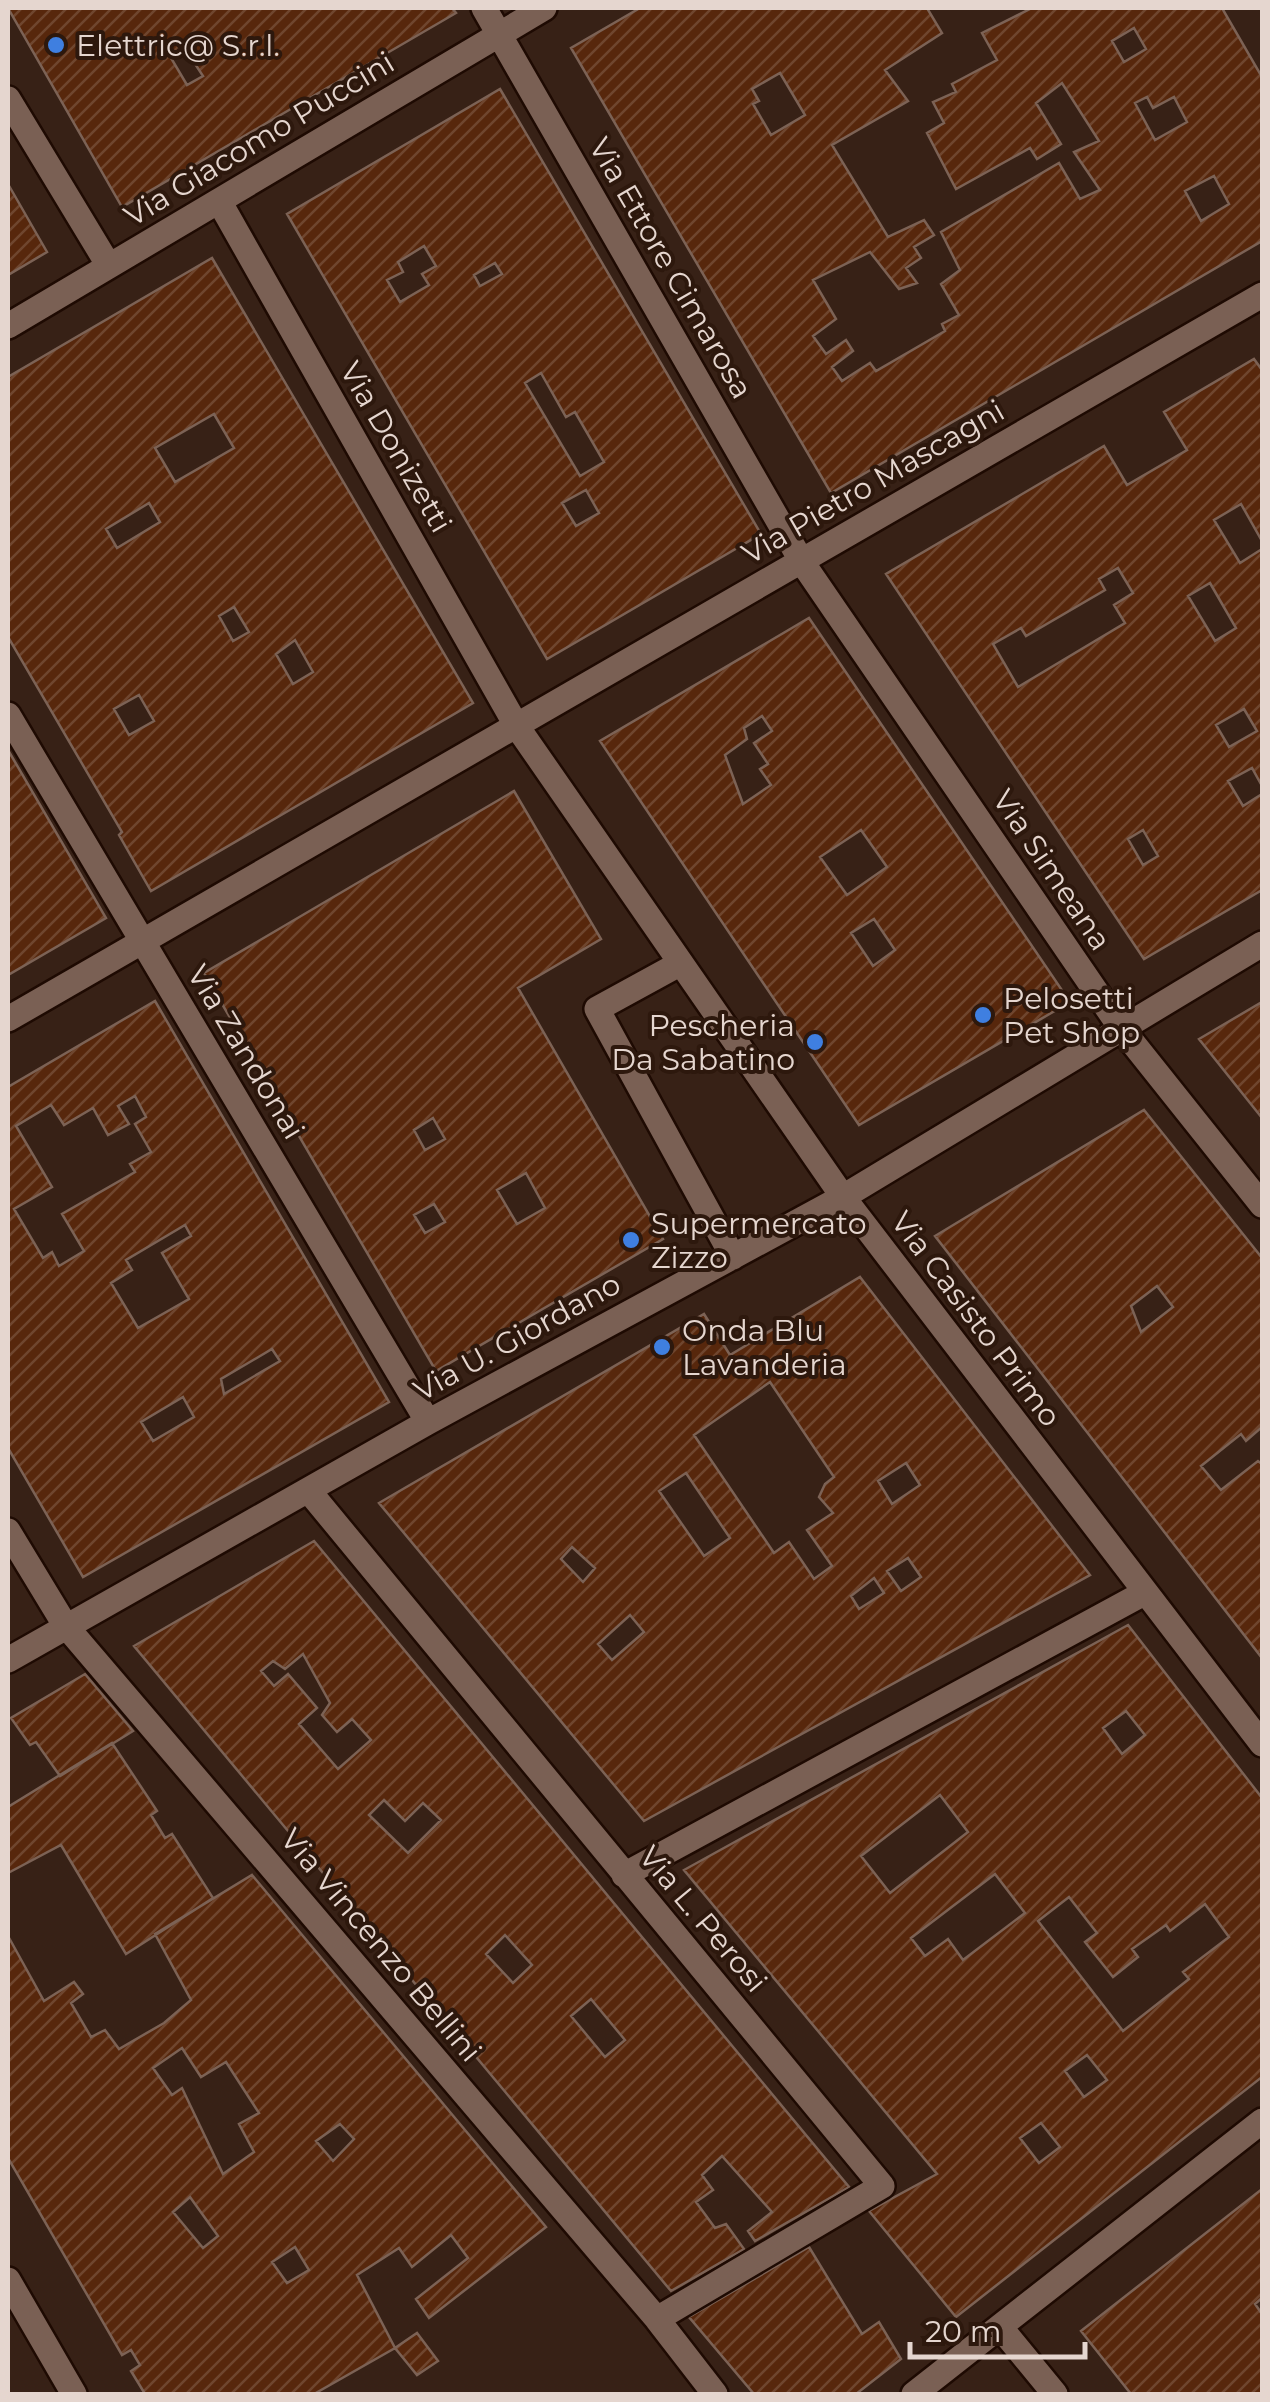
<svg xmlns="http://www.w3.org/2000/svg" width="1270" height="2402" viewBox="0 0 1270 2402" font-family="Montserrat,sans-serif">
  <style>
    .building { fill: url(#building-hatch); stroke: #7c6255; stroke-width: 2.5; fill-rule: evenodd }
    .lines { fill: none; stroke-linecap: round; stroke-linejoin: round }
    .street-casing { stroke: #1e0a02; stroke-width: 30 }
    .street { stroke: #7a6054; stroke-width: 25 }
    .shop-dot { fill: #3f7fe0; stroke: #2d180d; stroke-width: 4 }
    .labels { text-anchor: middle; dominant-baseline: central; stroke-width: 8; stroke-linejoin: round; paint-order: stroke }
    .poi-label { font-size: 30px; fill: #e5d6cf; stroke: #2d180d; text-anchor: start }
    .street-label { font-size: 30px; fill: #e5d6cf; stroke: #2d180d }
  </style>
  <defs>
    <pattern id="building-hatch" width="6" height="6" patternUnits="userSpaceOnUse" patternTransform="scale(2.5)"><rect width="6" height="6" fill="#57270c"/><path d="M-1 1l2-2M0 6l6-6M5 7l2-2" fill="none" stroke="#6f462e"/></pattern>
  </defs>
  <rect width="100%" height="100%" fill="#372116"/>
  <path class="building" d="M 8,8 L 452,8 L 456,13 L 122,207 ZM 186,50 L 203,76 L 187,85 L 171,58 Z
    M 640,8 L 927,8 L 942,33 L 885,70 L 908,101 L 832,145 L 888,237 L 924,220 L 934,235 L 914,247 L 921,258 L 906,268 L 917,283 L 899,289 L 870,252 L 813,280 L 836,319 L 813,336 L 826,354 L 846,340 L 853,351 L 832,367 L 842,381 L 870,363 L 876,371 L 945,331 L 942,324 L 959,315 L 941,284 L 960,270 L 941,232 L 1059,163 L 1080,199 L 1100,190 L 1074,152 L 1099,141 L 1062,83 L 1036,103 L 1061,144 L 1037,159 L 1030,148 L 956,189 L 927,133 L 944,123 L 933,102 L 956,92 L 952,84 L 997,60 L 982,33 L 1032,8 L 1222,8 L 1262,77 L 1262,241 L 831,493 L 571,48 ZM 1134,28 L 1146,49 L 1124,62 L 1112,41 ZM 780,73 L 805,115 L 771,135 L 753,104 L 759,101 L 752,89 ZM 1147,97 L 1153,108 L 1174,97 L 1187,122 L 1155,140 L 1135,103 ZM 1214,176 L 1229,204 L 1201,221 L 1185,191 Z
    M 500,89 L 761,534 L 547,659 L 287,214 ZM 424,246 L 436,266 L 422,274 L 429,285 L 400,302 L 387,280 L 403,272 L 398,262 ZM 495,263 L 502,274 L 480,286 L 474,275 ZM 541,373 L 566,417 L 575,412 L 604,462 L 580,476 L 525,383 ZM 586,490 L 599,513 L 576,526 L 562,503 Z
    M 8,184 L 47,252 L 8,275 Z
    M 212,258 L 473,703 L 151,891 L 119,835 L 122,832 L 8,637 L 8,377 ZM 214,414 L 234,448 L 175,482 L 155,448 ZM 149,503 L 160,522 L 117,548 L 106,529 ZM 234,607 L 249,632 L 233,641 L 219,616 ZM 295,640 L 313,672 L 293,684 L 276,654 ZM 139,695 L 154,721 L 129,735 L 114,709 Z
    M 1254,359 L 1262,370 L 1262,541 L 1241,504 L 1214,520 L 1240,563 L 1262,549 L 1262,786 L 1252,768 L 1228,781 L 1243,806 L 1262,794 L 1262,890 L 1144,959 L 886,574 L 1104,446 L 1127,485 L 1187,450 L 1164,412 ZM 1118,568 L 1133,593 L 1114,605 L 1125,623 L 1018,687 L 993,644 L 1021,628 L 1026,636 L 1105,590 L 1099,579 ZM 1210,583 L 1236,628 L 1215,641 L 1188,596 ZM 1244,709 L 1257,731 L 1229,747 L 1216,725 ZM 1143,830 L 1158,856 L 1143,865 L 1128,839 Z
    M 809,618 L 1070,1002 L 859,1125 L 600,741 ZM 762,716 L 772,731 L 754,743 L 768,764 L 760,769 L 771,785 L 743,804 L 725,755 L 747,739 L 744,728 ZM 861,830 L 887,867 L 847,895 L 820,857 ZM 874,919 L 895,950 L 873,966 L 851,933 Z
    M 8,750 L 106,918 L 8,975 Z
    M 514,791 L 601,939 L 518,988 L 663,1239 L 436,1371 L 204,973 ZM 433,1118 L 445,1139 L 425,1150 L 414,1130 ZM 526,1173 L 545,1208 L 517,1224 L 497,1190 ZM 434,1204 L 445,1222 L 425,1233 L 414,1215 Z
    M 155,1001 L 389,1402 L 83,1577 L 8,1448 L 8,1087 ZM 135,1096 L 146,1117 L 135,1124 L 151,1152 L 130,1164 L 135,1172 L 62,1214 L 84,1251 L 59,1266 L 52,1252 L 43,1258 L 14,1209 L 52,1187 L 16,1126 L 51,1105 L 64,1125 L 93,1108 L 108,1135 L 129,1124 L 118,1106 ZM 185,1225 L 191,1236 L 162,1253 L 189,1299 L 138,1328 L 111,1283 L 132,1270 L 126,1260 ZM 272,1349 L 280,1361 L 224,1394 L 221,1379 ZM 183,1397 L 194,1417 L 153,1441 L 141,1422 Z
    M 1262,1002 L 1262,1118 L 1199,1039 Z
    M 1144,1110 L 1262,1258 L 1262,1427 L 1246,1441 L 1241,1434 L 1201,1466 L 1221,1490 L 1258,1461 L 1262,1464 L 1262,1658 L 935,1236 ZM 1157,1286 L 1173,1307 L 1141,1332 L 1131,1306 Z
    M 860,1277 L 1090,1575 L 644,1821 L 379,1503 L 704,1314 L 730,1355 ZM 770,1382 L 834,1477 L 825,1484 L 819,1497 L 833,1513 L 807,1530 L 832,1566 L 814,1579 L 789,1542 L 774,1553 L 694,1435 ZM 906,1463 L 920,1485 L 892,1504 L 878,1481 ZM 686,1473 L 730,1538 L 704,1556 L 659,1491 ZM 572,1547 L 595,1568 L 583,1582 L 561,1559 ZM 908,1558 L 921,1577 L 901,1591 L 887,1571 ZM 874,1578 L 884,1593 L 859,1609 L 851,1596 ZM 630,1615 L 644,1632 L 612,1660 L 598,1644 Z
    M 314,1541 L 849,2187 L 755,2241 L 748,2231 L 772,2212 L 722,2156 L 702,2175 L 713,2190 L 696,2202 L 715,2228 L 726,2224 L 744,2249 L 671,2291 L 134,1646 ZM 303,1654 L 330,1703 L 322,1715 L 337,1732 L 352,1719 L 371,1740 L 338,1769 L 299,1724 L 317,1708 L 288,1674 L 274,1686 L 261,1671 L 273,1661 L 285,1669 ZM 384,1800 L 405,1821 L 423,1803 L 441,1820 L 408,1853 L 369,1815 ZM 505,1935 L 532,1965 L 513,1983 L 486,1954 ZM 591,1999 L 625,2040 L 605,2057 L 571,2016 Z
    M 1128,1625 L 1262,1798 L 1262,2077 L 956,2317 L 869,2211 L 937,2174 L 684,1870 ZM 1126,1711 L 1145,1735 L 1122,1754 L 1103,1728 ZM 940,1795 L 968,1832 L 890,1893 L 861,1856 ZM 995,1874 L 1025,1913 L 963,1960 L 948,1939 L 925,1956 L 911,1938 ZM 1069,1897 L 1097,1933 L 1085,1942 L 1113,1977 L 1138,1957 L 1132,1949 L 1166,1925 L 1170,1931 L 1205,1904 L 1229,1937 L 1183,1972 L 1189,1979 L 1123,2031 L 1038,1921 ZM 1087,2055 L 1107,2080 L 1084,2097 L 1065,2071 ZM 1041,2123 L 1060,2147 L 1039,2163 L 1020,2138 Z
    M 85,1674 L 133,1731 L 60,1776 L 36,1742 L 30,1745 L 11,1718 Z
    M 112,1743 L 157,1811 L 151,1815 L 165,1838 L 172,1834 L 213,1898 L 126,1954 L 61,1845 L 8,1873 L 8,1807 Z
    M 252,1875 L 546,2227 L 429,2318 L 416,2299 L 468,2258 L 451,2235 L 412,2267 L 399,2248 L 357,2275 L 395,2348 L 314,2394 L 145,2394 L 131,2371 L 140,2365 L 131,2350 L 122,2355 L 8,2158 L 8,1936 L 44,2001 L 74,1982 L 83,1994 L 71,2003 L 91,2037 L 105,2030 L 119,2049 L 164,2023 L 191,2000 L 155,1934 ZM 182,2048 L 201,2077 L 226,2062 L 259,2113 L 239,2124 L 254,2152 L 223,2174 L 182,2088 L 172,2095 L 153,2068 ZM 340,2124 L 354,2139 L 333,2161 L 316,2141 ZM 190,2197 L 218,2236 L 203,2248 L 173,2212 ZM 295,2247 L 309,2270 L 287,2283 L 272,2262 Z
    M 1262,2189 L 1262,2298 L 1255,2304 L 1262,2314 L 1262,2394 L 1131,2394 L 1081,2331 Z
    M 809,2247 L 862,2334 L 879,2322 L 901,2359 L 856,2394 L 754,2394 L 689,2317 Z
    M 417,2333 L 438,2361 L 417,2375 L 395,2348 Z"/>
  <g class="lines">
    <defs>
      <path id="street" d="M 484,8 L 802,562 L 1121,1028 L 1262,1205
        M 8,99 L 109,266
        M 219,201 L 516,725 L 843,1197 L 1262,1744
        M 8,326 L 544,8
        M 8,715 L 428,1422
        M 681,963 L 597,1009 L 733,1257
        M 8,1019 L 1262,295
        M 308,1490 L 882,2186 L 657,2319
        M 8,1531 L 65,1625 L 657,2319 L 715,2394
        M 8,1660 L 428,1422 L 843,1197 L 1262,944
        M 624,1875 L 1144,1593
        M 8,2280 L 74,2394
        M 1000,2327 L 1055,2394
        M 914,2394 L 1262,2121"/>
    </defs>
    <use href="#street" class="street-casing"/>
    <use href="#street" class="street"/>
  </g>
  <g class="shop-dot">
    <circle cx="56" cy="45" r="10"/>
    <circle cx="983" cy="1015" r="10"/>
    <circle cx="815" cy="1042" r="10"/>
    <circle cx="631" cy="1240" r="10"/>
    <circle cx="662" cy="1347" r="10"/>
  </g>
  <g class="labels">
    <g class="poi-label">
      <text x="76" y="45">Elettric@ S.r.l.</text>
      <text x="1003" y="998">Pelosetti<tspan x="1003" dy="34">Pet Shop</tspan></text>
      <text x="795" y="1025" text-anchor="end">Pescheria<tspan x="795" dy="34">Da Sabatino</tspan></text>
      <text x="651" y="1223">Supermercato<tspan x="651" dy="34">Zizzo</tspan></text>
      <text x="682" y="1330">Onda Blu<tspan x="682" dy="34">Lavanderia</tspan></text>
    </g>
    <g class="street-label">
      <text transform="translate(259 139) rotate(-31)">Via Giacomo Puccini</text>
      <text transform="translate(671 268) rotate(60)">Via Ettore Cimarosa</text>
      <text transform="translate(396 447) rotate(60)">Via Donizetti</text>
      <text transform="translate(873 482) rotate(-30)">Via Pietro Mascagni</text>
      <text transform="translate(1052 870) rotate(56)">Via Simeana</text>
      <text transform="translate(246 1052) rotate(59)">Via Zandonai</text>
      <text transform="translate(976 1319) rotate(53)">Via Casisto Primo</text>
      <text transform="translate(517 1337) rotate(-29)">Via U. Giordano</text>
      <text transform="translate(703 1919) rotate(50)">Via L. Perosi</text>
      <text transform="translate(381 1945) rotate(50)">Via Vincenzo Bellini</text>
    </g>
  </g>
  <rect width="1270" height="2402" fill="none" stroke="#e5d6cf" stroke-width="20"/>
  <path d="M910 2342v15h175v-15" fill="none" stroke="#e5d6cf" stroke-width="5"/>
  <text x="925" y="2342" font-size="30" fill="#e5d6cf" stroke="#2d180d" stroke-width="8" paint-order="stroke">20 m</text>
</svg>
